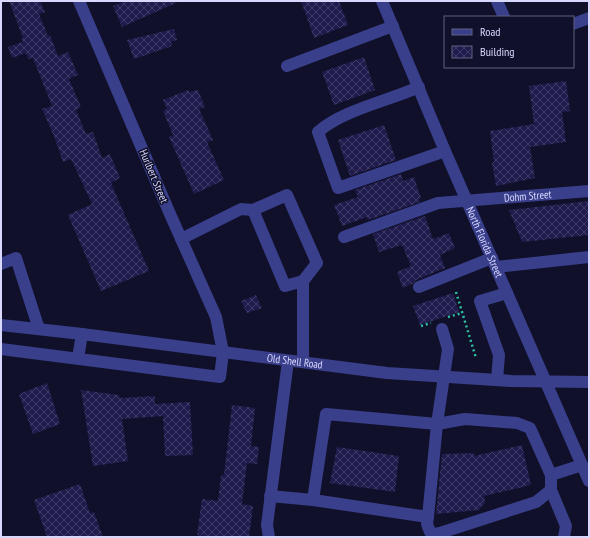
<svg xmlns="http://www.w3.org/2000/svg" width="590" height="538" viewBox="0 0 590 538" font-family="'PT Sans Narrow',sans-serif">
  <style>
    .building { fill: url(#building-cross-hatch) }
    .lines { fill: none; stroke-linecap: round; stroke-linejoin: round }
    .path { stroke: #2cc0a6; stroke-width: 2.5; stroke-dasharray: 2 3; stroke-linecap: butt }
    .minor { stroke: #393f8b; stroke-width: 12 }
    .labels { text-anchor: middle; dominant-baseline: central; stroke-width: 3; stroke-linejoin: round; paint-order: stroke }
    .street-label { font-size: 11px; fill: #d9d9ff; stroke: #11102a }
  </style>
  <defs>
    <pattern id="building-cross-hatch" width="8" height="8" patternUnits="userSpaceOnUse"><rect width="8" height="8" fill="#1f1b4c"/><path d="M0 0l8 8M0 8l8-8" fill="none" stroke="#3f3c67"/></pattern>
  </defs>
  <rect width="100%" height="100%" fill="#11102a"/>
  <path class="building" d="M 9,1 L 40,1 L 45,12 L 39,14 L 48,36 L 50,35 L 58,56 L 68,52 L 78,75 L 69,79 L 81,107 L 76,110 L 86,134 L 93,132 L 102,158 L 110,154 L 120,178 L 111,183 L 149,271 L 101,291 L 68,215 L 92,204 L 71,159 L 63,162 L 54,136 L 42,109 L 52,106 L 33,58 L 28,59 L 26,53 L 12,58 L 8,47 L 23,42 L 21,39 L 23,38 Z
    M 126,1 L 180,1 L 122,27 L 113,6 Z
    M 301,1 L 339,1 L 348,25 L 314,38 Z
    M 174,29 L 177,40 L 171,42 L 172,46 L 134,59 L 127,40 Z
    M 364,57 L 375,90 L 334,105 L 322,72 Z
    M 566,81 L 570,111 L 562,112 L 566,142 L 530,147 L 535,178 L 496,186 L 492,163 L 494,162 L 490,131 L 534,124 L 529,86 Z
    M 188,90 L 189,92 L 198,90 L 205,107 L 199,109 L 213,140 L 207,142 L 224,180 L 194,194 L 169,137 L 173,135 L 163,111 L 167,109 L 163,100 Z
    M 384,125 L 396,160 L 350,176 L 338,140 Z
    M 401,174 L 403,181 L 414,177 L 421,198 L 419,199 L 420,202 L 368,220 L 367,217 L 342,226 L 334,205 L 358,197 L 355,190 Z
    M 589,201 L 589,235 L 522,242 L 509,210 Z
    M 425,216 L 433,239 L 449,233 L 455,248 L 440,255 L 445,268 L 416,280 L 412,284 L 403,288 L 397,272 L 411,266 L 402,245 L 379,252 L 373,234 Z
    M 453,293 L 459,312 L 420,325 L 413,306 Z
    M 256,295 L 262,308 L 247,313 L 241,301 Z
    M 47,383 L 60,424 L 33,434 L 19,394 Z
    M 81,390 L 119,395 L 120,398 L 155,396 L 155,404 L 190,402 L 193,455 L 165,456 L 163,416 L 122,419 L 128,461 L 93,466 Z
    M 232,405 L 255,408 L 251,446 L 259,447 L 257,464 L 247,463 L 242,504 L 253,506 L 249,537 L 211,537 L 197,535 L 202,499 L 218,501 L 221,475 L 224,475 Z
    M 522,445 L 531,485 L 484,496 L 485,503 L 479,510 L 436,514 L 442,454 L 474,453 L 474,456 Z
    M 337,447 L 399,456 L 395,492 L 330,483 Z
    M 80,484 L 90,513 L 94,512 L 103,537 L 47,537 L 34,500 Z"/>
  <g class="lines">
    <path class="path" d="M 456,292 L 476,358
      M 448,317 L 462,313
      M 421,326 L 431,323"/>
    <g class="minor">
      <path id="s1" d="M 382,1 L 445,151 L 589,481"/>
      <path d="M 497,1 L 504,17"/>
      <path d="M 573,24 L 589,18"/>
      <path d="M 287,66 L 393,26"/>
      <path d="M 419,87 C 388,101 343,110 318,132 L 338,188 L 445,151"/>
      <path id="s2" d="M 344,237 L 438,203 L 589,191"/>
      <path d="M 181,239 L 241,209 L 253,210"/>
      <path d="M 1,264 L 16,258 L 39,329"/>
      <path d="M 496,267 L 589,257"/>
      <path d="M 303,281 L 285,286 L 253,210 L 287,195 L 317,263 L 303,281 L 303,362"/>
      <path d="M 419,287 L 492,258"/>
      <path id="s3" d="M 1,325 L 82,334 L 387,373 L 512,381 L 589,382"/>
      <path d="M 1,349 L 220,377 L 223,352 L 216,317 L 170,214 L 79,1"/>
      <path d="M 78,358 L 82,334"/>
      <path d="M 497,380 L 499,355 L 480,301 L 507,293"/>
      <path d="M 551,490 L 566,526 L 564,537"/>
      <path d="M 270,496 L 313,500 L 326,414 L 437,424 L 448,349 L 442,329"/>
      <path d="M 313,500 L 428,517 L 427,524 L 430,532 L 434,534 L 440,533 L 536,502 L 551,490 L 551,475"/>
      <path d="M 428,517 L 437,424 L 465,419 L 517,423 L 530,428 L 551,475 L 582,465"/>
      <path d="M 269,537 L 267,525 L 288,361"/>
    </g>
  </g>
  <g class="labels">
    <g class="street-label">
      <text transform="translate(154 176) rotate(67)">Hurlbert Street</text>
      <text stroke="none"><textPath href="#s2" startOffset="190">Dohm Street</textPath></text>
      <text stroke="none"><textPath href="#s1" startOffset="262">North Florida Street</textPath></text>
      <text stroke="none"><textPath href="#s3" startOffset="296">Old Shell Road</textPath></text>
    </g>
  </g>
  <rect width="590" height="538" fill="none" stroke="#d9d9ff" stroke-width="4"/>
  <rect x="444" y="16" width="130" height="52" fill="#11102a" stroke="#61607f"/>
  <rect x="452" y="29" width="20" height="6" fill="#393f8b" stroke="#61607f"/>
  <text x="480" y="36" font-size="12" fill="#d9d9ff">Road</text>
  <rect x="452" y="46" width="20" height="12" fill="url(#building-cross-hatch)" stroke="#61607f"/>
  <text x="480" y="56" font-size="12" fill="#d9d9ff">Building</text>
</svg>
